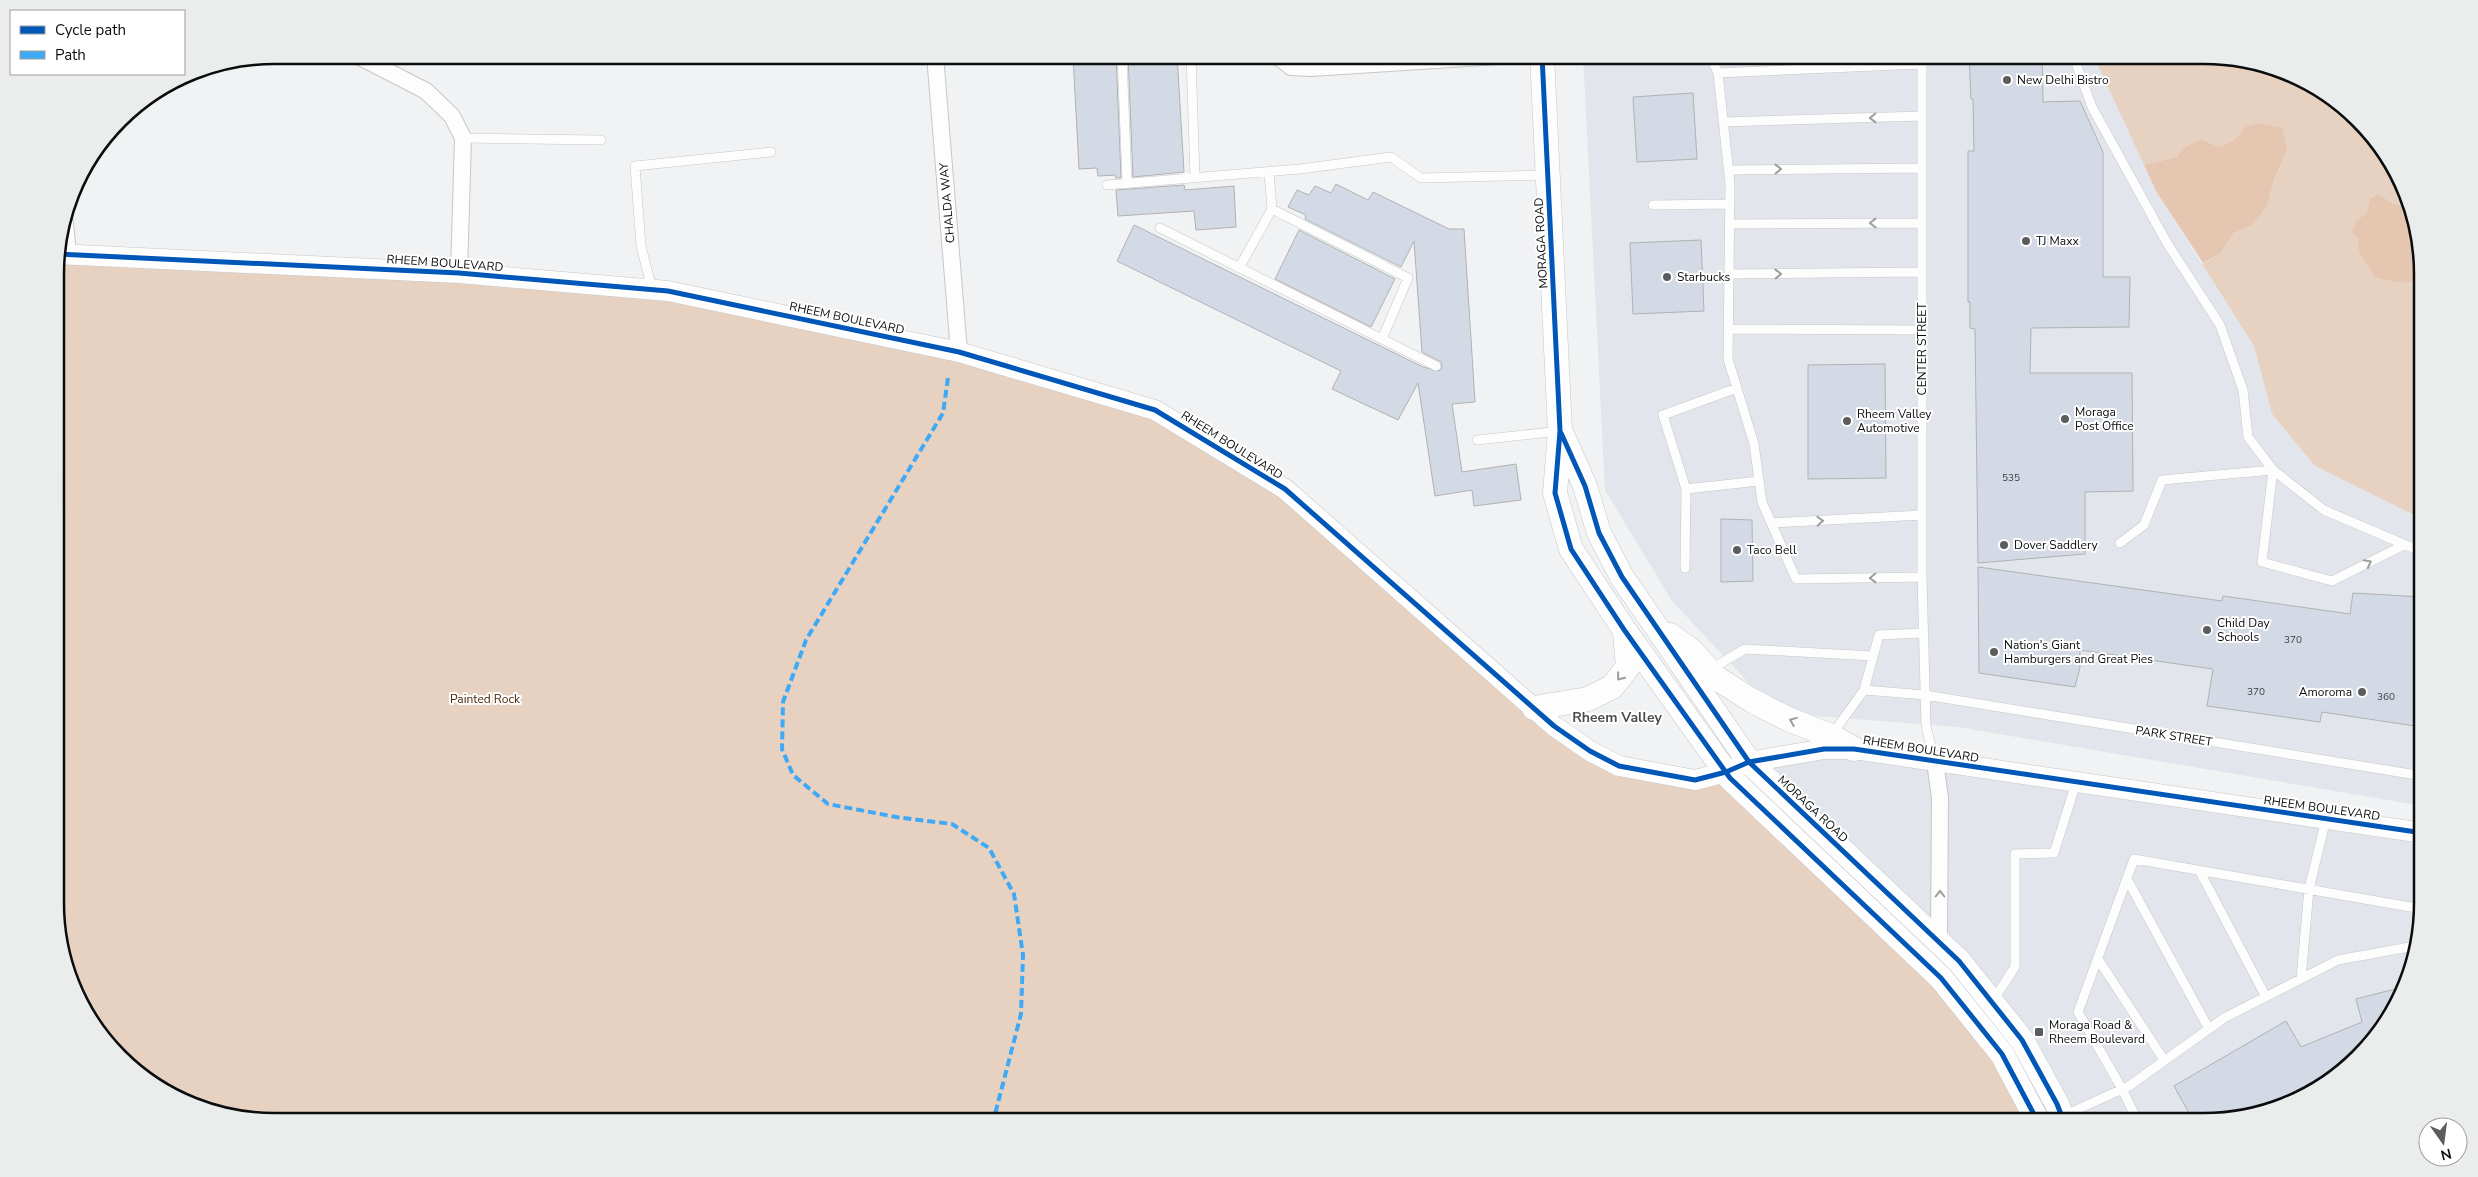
<svg xmlns="http://www.w3.org/2000/svg" width="2478" height="1177" viewBox="0 0 2478 1177" font-family="'Nunito Sans',sans-serif">
  <style>
    .built { fill: #e2e5eb }
    .green { fill: #e7d2c2 }
    .forest { fill: #e5c7b1 }
    .building { fill: #d4dae5; stroke: #b0b1b2 }
    .lines { fill: none; stroke-linecap: round; stroke-linejoin: round }
    .service-casing { stroke: #c6c7c8; stroke-width: 10 }
    .minor-casing { stroke: #c6c7c8; stroke-width: 18 }
    .tertiary-casing { stroke: #c6c7c8; stroke-width: 21 }
    .secondary-casing { stroke: #c6c7c8; stroke-width: 25 }
    .service { stroke: #fdfdfd; stroke-width: 9 }
    .minor { stroke: #fdfdfd; stroke-width: 16 }
    .tertiary { stroke: #fdfdfd; stroke-width: 20 }
    .secondary { stroke: #fdfdfd; stroke-width: 24 }
    .quiet { stroke: #3fa9f5; stroke-width: 4; stroke-dasharray: 8 4; stroke-linecap: butt }
    .cycleway-casing { stroke: #fff; stroke-width: 8 }
    .cycleway { stroke: #0057b8; stroke-width: 5 }
    .oneway { stroke: #9c9d9d }
    .poi-dot { fill: #5c5c5e; stroke: #fff; stroke-width: 2 }
    .labels { text-anchor: middle; dominant-baseline: central; stroke-width: 4; stroke-linejoin: round; paint-order: stroke }
    .number-label { font-size: 10px; fill: #3d4043 }
    .poi-label { font-size: 12px; fill: #0b0c0d; stroke: #fff; text-anchor: start }
    .street-label { font-size: 12px; fill: #0b0c0d; stroke: #fff }
    .park-label { font-size: 12px; fill: #482503; stroke: #fff }
    .neighbourhood-label { font-size: 14px; font-weight: bold; fill: #4c4d50; stroke: #fff }
    .rim { fill: none; stroke: #0b0c0d; stroke-width: 2.5 }
  </style>
  <rect width="100%" height="100%" fill="#f1f2f3"/>
  <path class="built" d="M 1583,55 L 2093,55 L 2157,193 L 2254,346 L 2272,414 L 2315,466 L 2422,519 L 2423,806 L 1958,727 L 1777,713 L 1672,601 L 1605,490 Z
    M 1824,749 L 2423,833 L 2423,904 L 2406,987 L 2378,1037 L 2326,1085 L 2275,1110 L 2218,1122 L 2038,1122 L 1726,773 Z"/>
  <path class="green" d="M 2093,55 L 2204,55 L 2288,72 L 2338,100 L 2378,141 L 2406,190 L 2421,245 L 2422,519 L 2315,466 L 2272,414 L 2254,346 L 2202,264 L 2220,254 L 2234,233 L 2251,226 L 2267,207 L 2274,180 L 2287,151 L 2245,127 L 2234,140 L 2219,147 L 2202,139 L 2186,146 L 2176,157 L 2144,165 Z
    M 55,259 L 668,291 L 1155,410 L 1285,489 L 1510,686 L 1619,766 L 1726,772 L 1941,978 L 2038,1122 L 274,1122 L 190,1105 L 140,1077 L 100,1036 L 72,987 L 57,932 Z"/>
  <path class="forest" d="M 2260,123 L 2282,128 L 2287,151 L 2274,180 L 2267,207 L 2251,226 L 2234,233 L 2220,254 L 2203,263 L 2157,193 L 2144,165 L 2176,157 L 2186,146 L 2202,139 L 2219,147 L 2234,140 L 2245,127 Z
    M 2378,194 L 2392,203 L 2412,210 L 2421,245 L 2421,276 C 2408,287 2390,281 2375,277 L 2359,252 L 2358,239 L 2352,232 L 2356,221 L 2367,213 L 2370,199 Z"/>
  <path class="building" d="M 1073,55 L 1116,55 L 1121,178 L 1116,178 L 1115,175 L 1098,176 L 1097,168 L 1079,169 Z
    M 1128,55 L 1177,55 L 1184,172 L 1133,177 Z
    M 1969,55 L 2042,55 L 2043,102 L 2080,101 L 2103,152 L 2103,277 L 2130,277 L 2129,327 L 2031,328 L 2030,373 L 2132,373 L 2133,491 L 2085,492 L 2085,554 L 1978,563 L 1975,329 L 1970,328 L 1970,302 L 1968,302 L 1968,151 L 1974,151 L 1973,99 L 1971,99 Z
    M 1693,93 L 1697,159 L 1637,162 L 1633,97 Z
    M 1336,184 L 1368,200 L 1373,192 L 1449,229 L 1464,229 L 1475,402 L 1452,404 L 1462,472 L 1516,464 L 1521,500 L 1474,506 L 1472,490 L 1435,496 L 1418,383 L 1398,420 L 1332,389 L 1341,371 L 1117,261 L 1134,225 L 1423,367 L 1439,371 L 1442,368 L 1441,362 L 1422,352 L 1414,241 L 1401,267 L 1305,219 L 1306,215 L 1288,207 L 1297,190 L 1309,195 L 1315,186 L 1331,193 Z
    M 1184,185 L 1185,190 L 1234,186 L 1236,227 L 1196,230 L 1194,211 L 1118,216 L 1116,190 Z
    M 1299,230 L 1395,279 L 1371,327 L 1275,279 Z
    M 1701,240 L 1704,311 L 1633,314 L 1630,243 Z
    M 1885,364 L 1886,478 L 1808,479 L 1808,365 Z
    M 1721,519 L 1752,520 L 1753,581 L 1721,582 Z
    M 1978,567 L 2222,601 L 2223,596 L 2350,614 L 2353,593 L 2422,597 L 2422,727 L 2322,712 L 2320,722 L 2207,706 L 2213,669 L 2080,650 L 2080,667 L 2075,687 L 1979,673 Z
    M 2407,986 L 2378,1037 L 2326,1085 L 2275,1110 L 2218,1122 L 2194,1122 L 2174,1086 L 2286,1021 L 2301,1047 L 2362,1022 L 2356,999 Z"/>
  <g class="lines">
    <defs>
      <path id="service" d="M 1122,55 L 1127,183
        M 1191,55 L 1195,178
        M 1710,55 L 1718,73 L 1730,184 L 1728,359 L 1754,444 L 1762,502 L 1796,579 L 1922,577
        M 1922,55 L 1922,577 L 1926,726 L 1935,762
        M 2075,55 L 2077,66 L 2092,107 L 2167,243 L 2220,325 L 2243,390 L 2248,437 L 2273,470 L 2324,510 L 2422,552
        M 1718,73 L 1922,64
        M 1723,122 L 1922,116
        M 463,138 L 601,140
        M 1729,170 L 1922,168
        M 1269,172 L 1272,209
        M 1107,185 L 1300,169 L 1391,157 L 1421,178 L 1547,175
        M 1653,205 L 1730,204
        M 1730,224 L 1922,223
        M 1160,228 L 1436,366
        M 1239,268 L 1272,209 L 1408,278 L 1382,339
        M 1729,274 L 1922,272
        M 652,289 L 641,246 L 635,166 L 771,152
        M 1728,329 L 1922,330
        M 1477,440 L 1560,431
        M 1686,489 L 1759,481
        M 1771,523 L 1922,515
        M 2120,543 L 2144,525 L 2162,480 L 2273,470 L 2262,562 L 2332,581 L 2404,545
        M 1685,568 L 1686,489 L 1663,415 L 1737,388
        M 1709,670 L 1745,649 L 1873,656
        M 1864,690 L 1925,695 L 2423,776
        M 1831,736 L 1864,690 L 1879,635 L 1923,633
        M 2199,870 L 2266,997
        M 2127,879 L 2209,1029
        M 2098,959 L 2164,1060
        M 2301,979 L 2309,889 L 2326,819
        M 1992,1002 L 2015,967 L 2015,854 L 2054,853 L 2076,783
        M 2063,1116 L 2129,1086 L 2224,1018 L 2338,960 L 2415,946
        M 2138,1122 L 2122,1089 L 2078,1012 L 2134,859 L 2422,909"/>
      <path id="minor" d="M 356,55 L 426,91 L 452,116 L 463,138 L 459,273
        M 935,55 L 959,352
        M 1276,55 L 1291,67 L 1311,68 L 1514,55
        M 65,223 L 68,254
        M 1935,762 L 1940,798 L 1939,943"/>
      <path id="tertiary" d="M 57,254 L 459,273 L 668,291 L 959,352 L 1155,410 L 1285,489 L 1554,726 L 1590,751 L 1619,766 L 1695,780 L 1726,772 L 1749,762 L 1824,749 L 1854,749 L 2423,833"/>
      <path id="secondary" d="M 1542,55 L 1560,431 L 1555,493 L 1571,549 L 1625,631 L 1730,778 L 1941,978 L 2002,1054 L 2038,1122
        M 1561,432 L 1585,486 L 1599,533 L 1622,577 L 1749,762 L 1959,961 L 2022,1040 L 2057,1104 L 2064,1122
        M 1670,635 L 1692,651 L 1715,677 L 1751,700 L 1788,719 L 1831,736 L 1854,749
        M 1534,708 L 1588,699 L 1612,687 L 1628,667 L 1625,632"/>
    </defs>
    <use href="#service" class="service-casing"/>
    <use href="#minor" class="minor-casing"/>
    <use href="#tertiary" class="tertiary-casing"/>
    <use href="#secondary" class="secondary-casing"/>
    <use href="#service" class="service"/>
    <use href="#minor" class="minor"/>
    <use href="#tertiary" class="tertiary"/>
    <use href="#secondary" class="secondary"/>
    <path class="quiet" d="M 948,378 L 943,413 L 806,640 L 783,702 L 782,749 L 793,775 L 828,804 L 896,817 L 952,824 L 989,848 L 1014,894 L 1023,955 L 1021,1014 L 993,1122"/>
    <defs>
      <path id="cycleway" d="M 1542,55 L 1560,431 L 1555,493 L 1571,549 L 1625,631 L 1730,778 L 1941,978 L 2002,1054 L 2038,1122
        M 57,254 L 459,273 L 668,291 L 959,352 L 1155,410 L 1285,489 L 1554,726 L 1590,751 L 1619,766 L 1695,780 L 1726,772 L 1749,762 L 1824,749 L 1854,749 L 2423,833
        M 1561,433 L 1585,486 L 1599,533 L 1622,577 L 1749,762 L 1959,961 L 2022,1040 L 2057,1104 L 2064,1122"/>
    </defs>
    <use href="#cycleway" class="cycleway-casing"/>
    <use href="#cycleway" class="cycleway"/>
  </g>
  <defs><path id="oneway-chevron" d="M-2-3.5L2.5 0L-2 3.5" fill="none" stroke-width="1.6" stroke-linecap="round" stroke-linejoin="round" transform="scale(1.25)"/></defs>
  <g class="oneway">
    <use href="#oneway-chevron" transform="translate(1873 118) rotate(178)"/>
    <use href="#oneway-chevron" transform="translate(1778 169) rotate(-1)"/>
    <use href="#oneway-chevron" transform="translate(1873 223) rotate(180)"/>
    <use href="#oneway-chevron" transform="translate(1778 274) rotate(-1)"/>
    <use href="#oneway-chevron" transform="translate(1820 521) rotate(-3)"/>
    <use href="#oneway-chevron" transform="translate(2368 563) rotate(-27)"/>
    <use href="#oneway-chevron" transform="translate(1873 578) rotate(179)"/>
    <use href="#oneway-chevron" transform="translate(1620 677) rotate(128)"/>
    <use href="#oneway-chevron" transform="translate(1793 721) rotate(-158)"/>
    <use href="#oneway-chevron" transform="translate(1940 894) rotate(-90)"/>
  </g>
  <g class="poi-dot">
    <circle cx="2007" cy="80" r="5"/>
    <circle cx="2026" cy="241" r="5"/>
    <circle cx="1667" cy="277" r="5"/>
    <circle cx="2065" cy="419" r="5"/>
    <circle cx="1847" cy="421" r="5"/>
    <circle cx="2004" cy="545" r="5"/>
    <circle cx="1737" cy="550" r="5"/>
    <circle cx="2207" cy="630" r="5"/>
    <circle cx="1994" cy="652" r="5"/>
    <circle cx="2362" cy="692" r="5"/>
    <rect x="2034" y="1027" width="10" height="10" rx="2.5"/>
  </g>
  <g class="labels">
    <g class="number-label">
      <text x="2011" y="478">535</text>
      <text x="2293" y="640">370</text>
      <text x="2256" y="692">370</text>
      <text x="2386" y="697">360</text>
    </g>
    <g class="poi-label">
      <text x="2017" y="80">New Delhi Bistro</text>
      <text x="2036" y="241">TJ Maxx</text>
      <text x="1677" y="277">Starbucks</text>
      <text x="2075" y="412">Moraga<tspan x="2075" dy="14">Post Office</tspan></text>
      <text x="1857" y="414">Rheem Valley<tspan x="1857" dy="14">Automotive</tspan></text>
      <text x="2014" y="545">Dover Saddlery</text>
      <text x="1747" y="550">Taco Bell</text>
      <text x="2217" y="623">Child Day<tspan x="2217" dy="14">Schools</tspan></text>
      <text x="2004" y="645">Nation's Giant<tspan x="2004" dy="14">Hamburgers and Great Pies</tspan></text>
      <text x="2352" y="692" text-anchor="end">Amoroma</text>
      <text x="2049" y="1025">Moraga Road &amp;<tspan x="2049" dy="14">Rheem Boulevard</tspan></text>
    </g>
    <g class="street-label">
      <text transform="translate(947 203) rotate(-95)">CHALDA WAY</text>
      <text transform="translate(1541 243) rotate(-93)">MORAGA ROAD</text>
      <text transform="translate(445 263) rotate(4)">RHEEM BOULEVARD</text>
      <text transform="translate(847 318) rotate(12)">RHEEM BOULEVARD</text>
      <text transform="translate(1922 349) rotate(-90)">CENTER STREET</text>
      <text transform="translate(1232 445) rotate(32)">RHEEM BOULEVARD</text>
      <text transform="translate(2174 736) rotate(9)">PARK STREET</text>
      <text transform="translate(1921 749) rotate(9)">RHEEM BOULEVARD</text>
      <text transform="translate(2322 808) rotate(8)">RHEEM BOULEVARD</text>
      <text transform="translate(1813 809) rotate(43)">MORAGA ROAD</text>
    </g>
    <g class="park-label">
      <text x="485" y="699">Painted Rock</text>
    </g>
    <g class="neighbourhood-label">
      <text x="1617" y="717">Rheem Valley</text>
    </g>
  </g>
  <path d="M0 0H2478V1177H0ZM274 64H2204A210 210 0 0 1 2414 274V903A210 210 0 0 1 2204 1113H274A210 210 0 0 1 64 903V274A210 210 0 0 1 274 64Z" fill="#ebecec" fill-rule="evenodd"/>
  <path class="rim" d="M274 64H2204A210 210 0 0 1 2414 274V903A210 210 0 0 1 2204 1113H274A210 210 0 0 1 64 903V274A210 210 0 0 1 274 64Z"/>
  <rect x="10" y="10" width="175" height="65" fill="#ffffff" stroke="#9d9e9e"/>
  <rect x="20" y="26" width="25" height="8" fill="#0057b8" stroke="#9d9e9e"/>
  <text x="55" y="35" font-size="15" fill="#0b0c0d">Cycle path</text>
  <rect x="20" y="51" width="25" height="8" fill="#3fa9f5" stroke="#9d9e9e"/>
  <text x="55" y="60" font-size="15" fill="#0b0c0d">Path</text>
  <g transform="translate(2443 1142) rotate(166)"><circle r="24" fill="#ffffff" stroke="#9d9e9e"/>
  <path d="M0-4L9 19L0 12L-9 19Z" fill="#5c5c5e"/>
  <text y="-8" font-size="14" font-weight="bold" text-anchor="middle" fill="#0b0c0d">N</text>
  </g>
</svg>
